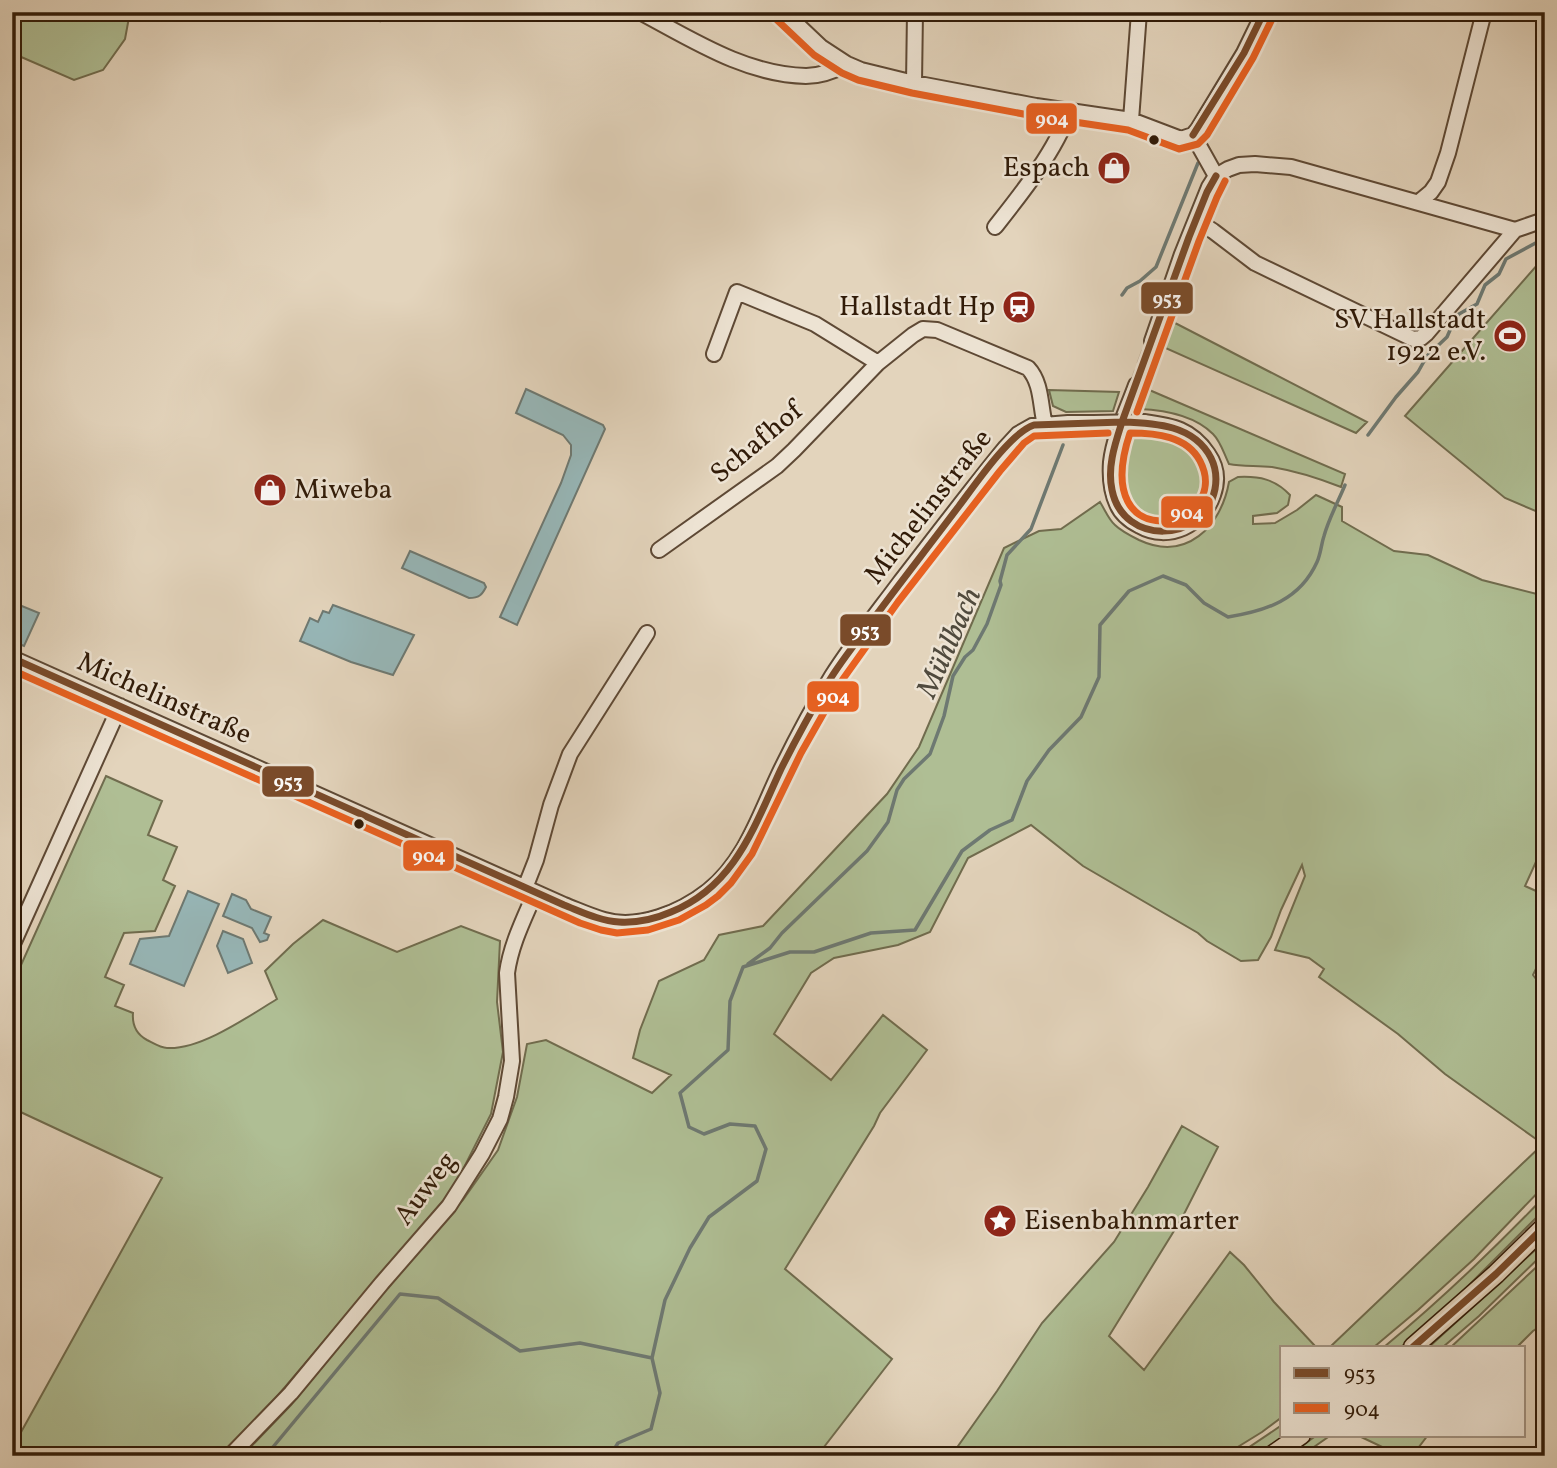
<svg xmlns="http://www.w3.org/2000/svg" width="1557" height="1468" viewBox="0 0 1557 1468" font-family="Vollkorn,serif">
  <style>
    .green { fill: #afbe94; stroke: #706c4e; stroke-width: 2 }
    .water { fill: #97b7b8; stroke: #6e7972; stroke-width: 2 }
    .lines { fill: none; stroke-linecap: round; stroke-linejoin: round }
    .stream { stroke: #6e7972; stroke-width: 3.5 }
    .minor-tunnel { stroke: #bfaf98; stroke-width: 14; stroke-dasharray: 14 7; stroke-linecap: butt }
    .minor-casing { stroke: #5e4935; stroke-width: 18 }
    .major-casing { stroke: #311b08; stroke-width: 21 }
    .minor { stroke: #ede3d3; stroke-width: 14 }
    .major { stroke: #e3d4bc; stroke-width: 18 }
    .rail-casing { stroke: #311b08; stroke-width: 6 }
    .rail { stroke: #ede3d3; stroke-width: 3.5; stroke-dasharray: 10; stroke-linecap: butt }
    .minor-bridge-casing { stroke: #5e4935; stroke-width: 18; stroke-linecap: butt }
    .minor-bridge { stroke: #ede3d3; stroke-width: 14 }
    .bus-1-casing { stroke: #ede3d3; stroke-width: 12 }
    .bus-2-casing { stroke: #ede3d3; stroke-width: 12 }
    .bus-1 { stroke: #7a4b2a; stroke-width: 7 }
    .bus-2 { stroke: #e86121; stroke-width: 7 }
    .bus-dot { fill: #311b08; stroke: #ede3d3; stroke-width: 2.5 }
    .labels { text-anchor: middle; dominant-baseline: central; stroke-width: 5; stroke-linejoin: round; paint-order: stroke }
    .poi-label { font-size: 28px; fill: #311b08; stroke: #ede3d3; text-anchor: end }
    .street-label { font-size: 28px; fill: #311b08; stroke: #ede3d3 }
    .water-label { font-size: 30px; font-style: italic; fill: #504a3d; stroke: #ede3d3 }
    .line-badge { stroke: #ede3d3; stroke-width: 2.5 }
    .badge-label { font-size: 19px; text-anchor: middle; font-weight: bold; fill: #fff }
  </style>
  <rect width="100%" height="100%" fill="#e3d4bc"/>
  <filter id="stains"><feTurbulence type="fractalNoise" baseFrequency=".00286" numOctaves="4"/><feColorMatrix values="0 0 0 0 .2 0 0 0 0 .09 0 0 0 0 .02 0 0 0 .5 -.17"/></filter>
  <radialGradient id="worn" r=".72"><stop offset=".6" stop-color="#630" stop-opacity="0"/><stop offset="1" stop-color="#630" stop-opacity=".3"/></radialGradient>
  <path class="green" d="M 12,12 L 130,12 L 125,39 L 103,70 L 74,80 L 12,53 Z
    M 1545,256 L 1545,515 L 1505,498 L 1405,416 Z
    M 1170,321 L 1177,324 L 1367,422 L 1356,433 L 1161,346 Z
    M 1147,389 L 1345,474 L 1341,487 C 1318,478 1296,471 1272,467 C 1258,465 1243,467 1229,464 C 1224,454 1221,442 1213,434 C 1194,415 1164,410 1139,409 Z
    M 1049,390 L 1119,392 L 1113,411 L 1066,412 L 1053,406 Z
    M 1129,429 C 1154,429 1180,433 1196,454 C 1203,464 1205,478 1202,490 C 1192,531 1137,530 1122,492 C 1115,472 1122,448 1129,429 Z
    M 1238,477 C 1259,476 1275,479 1290,495 L 1288,505 L 1277,513 L 1253,516 L 1253,524 L 1275,523 L 1297,510 L 1316,495 L 1342,507 L 1342,521 L 1394,551 L 1428,555 L 1482,580 L 1545,596 L 1545,842 L 1525,886 L 1545,895 L 1545,950 L 1533,975 L 1545,991 L 1545,1185 L 1474,1259 L 1418,1310 L 1374,1347 L 1330,1347 L 1543,1144 L 1445,1074 L 1398,1034 L 1319,977 L 1324,969 L 1309,958 L 1275,950 L 1305,876 L 1302,865 L 1281,910 L 1271,937 L 1258,960 L 1241,961 L 1207,941 L 1198,933 L 1083,866 L 1031,825 L 968,858 L 930,932 L 898,945 L 834,958 L 811,973 L 774,1034 L 831,1080 L 883,1015 L 927,1050 L 880,1113 L 874,1126 L 785,1269 L 892,1359 L 817,1456 L 242,1456 L 291,1405 L 386,1287 L 463,1200 L 498,1150 L 517,1097 L 527,1044 L 546,1040 L 652,1093 L 671,1075 L 633,1058 L 640,1030 L 659,981 L 704,960 L 719,935 L 763,926 L 887,794 L 919,747 L 1004,548 L 1039,531 L 1061,529 L 1100,502 C 1105,510 1109,520 1115,525 C 1121,531 1131,536 1139,540 C 1186,562 1221,527 1229,482 Z
    M 106,776 L 162,801 L 148,835 L 177,847 L 163,880 L 175,886 L 155,931 L 124,933 L 105,977 L 124,985 L 115,1006 L 133,1013 C 132,1025 136,1034 147,1040 C 153,1043 161,1048 167,1048 C 201,1050 249,1016 277,999 L 265,971 L 293,944 L 323,920 L 397,952 L 461,926 L 500,941 L 497,1002 L 503,1052 L 491,1114 L 446,1203 L 376,1280 L 263,1413 L 221,1456 L 12,1456 L 12,1442 L 15,1443 L 162,1178 L 12,1108 L 12,985 Z
    M 1182,1126 L 1218,1147 L 1182,1218 L 1109,1336 L 1144,1370 L 1230,1252 L 1244,1265 L 1274,1302 L 1316,1347 L 1282,1347 L 1282,1417 L 1262,1432 L 1223,1456 L 951,1456 L 997,1391 L 1042,1323 L 1114,1242 L 1148,1187 Z
    M 1545,1196 L 1545,1209 L 1448,1306 L 1401,1347 L 1384,1347 C 1441,1300 1494,1249 1545,1196 Z
    M 1545,1241 L 1545,1252 L 1479,1316 L 1443,1347 L 1429,1347 Z
    M 1545,1259 L 1545,1323 L 1533,1331 L 1517,1347 L 1451,1347 Z
    M 1282,1425 L 1282,1435 L 1286,1435 L 1256,1456 L 1236,1456 Z
    M 1317,1435 L 1331,1435 L 1301,1456 L 1288,1456 Z
    M 1357,1435 L 1428,1435 L 1412,1456 L 1401,1456 Z"/>
  <path class="water" d="M 526,389 L 603,425 L 605,429 L 517,625 L 500,617 L 561,483 L 571,455 L 571,445 L 563,435 L 516,413 Z
    M 410,551 L 484,583 L 486,587 C 482,595 479,598 469,598 L 402,568 Z
    M 12,602 L 39,613 L 24,646 L 12,641 Z
    M 333,605 L 414,635 L 393,675 L 351,662 L 300,641 L 310,618 L 318,622 L 323,611 L 329,613 Z
    M 188,891 L 219,904 L 184,986 L 130,964 L 140,939 L 169,936 Z
    M 232,894 L 246,900 L 251,909 L 271,917 L 264,933 L 269,935 L 267,940 L 260,942 L 252,928 L 223,916 Z
    M 223,931 L 243,939 L 252,963 L 228,973 L 217,946 Z"/>
  <g class="lines">
    <path class="stream" d="M 1208,136 L 1227,95 L 1262,38 L 1276,12
      M 1122,295 L 1127,288 L 1140,281 L 1156,267 L 1198,163
      M 1368,435 L 1396,397 L 1418,372 L 1427,356 L 1447,337 L 1454,321 L 1459,314 L 1477,304 L 1485,285 L 1499,274 L 1506,259 L 1545,238
      M 748,964 L 770,948 L 782,933 L 867,851 L 888,822 L 897,790 L 904,779 L 930,754 L 944,716 L 953,676 L 965,657 L 973,650 L 987,624 L 1001,585 L 1000,581 L 1007,555 L 1031,529 L 1063,445
      M 264,1456 L 273,1447 L 400,1294 L 438,1298 L 520,1351 L 580,1343 L 652,1358
      M 610,1456 L 618,1443 L 651,1429 L 660,1393 L 652,1358 L 665,1300 L 690,1248 L 709,1217 L 757,1181 L 766,1149 L 755,1126 L 730,1124 L 704,1134 L 689,1127 L 680,1093 L 728,1050 L 730,1001 L 743,967 L 790,952 L 814,952 L 871,933 L 915,930 L 962,851 L 990,830 L 1012,820 L 1027,781 L 1049,750 L 1081,717 L 1099,677 L 1100,625 L 1129,591 L 1163,576 L 1186,585 L 1204,603 L 1228,617 C 1266,611 1300,600 1317,562 C 1321,553 1321,545 1324,536 C 1329,518 1338,502 1345,485"/>
    <path class="minor-tunnel" d="M 1136,385 L 1152,341"/>
    <defs>
      <path id="minor" d="M 640,12 C 691,39 746,75 806,76 C 820,76 834,71 847,64
        M 784,12 L 821,47 L 847,64 L 861,70 L 914,83 L 1036,106 L 1131,120 L 1181,139 L 1193,135 L 1198,129 L 1244,53 L 1264,12
        M 914,83 L 915,12
        M 1131,120 L 1139,12
        M 1193,135 L 1216,176
        M 1419,202 L 1431,192 L 1438,182 L 1448,153 L 1484,12
        M 1196,220 L 1213,231 L 1255,263 L 1413,339 L 1421,338 L 1427,333 L 1515,230 L 1538,222
        M 995,227 C 1021,194 1055,152 1069,112
        M 1152,341 L 1182,254 L 1209,187 L 1216,176 L 1228,169 L 1239,165 L 1255,164 L 1291,167 L 1515,230
        M 714,354 L 737,292 L 815,324 L 878,363
        M 1136,385 C 1127,410 1114,436 1111,462 C 1110,476 1111,491 1117,504 C 1121,514 1130,521 1140,526 C 1168,542 1203,525 1213,495 C 1218,481 1217,467 1208,454 C 1191,429 1173,426 1144,422
        M 659,550 L 777,466 L 794,450 L 878,363 L 913,335 L 923,329 L 937,330 L 1028,368 C 1042,383 1040,405 1045,425
        M 12,658 L 564,905 C 577,910 590,916 604,920 C 639,930 681,912 708,891 C 745,862 760,814 779,774 C 795,741 813,707 832,676 C 853,643 878,612 901,581 C 936,536 970,491 1006,447 L 1018,434 L 1032,426 L 1068,423 L 1094,423
        M 525,888 L 536,860 L 551,805 L 570,754 L 647,633
        M 12,946 L 120,706
        M 230,1456 L 291,1393 L 382,1283 L 449,1206 L 482,1154 L 500,1119 L 506,1097 L 512,1061 L 507,973 C 511,944 524,919 535,893"/>
      <path id="major" d="M 1413,1347 L 1496,1274 L 1545,1226
        M 1271,1456 L 1301,1435"/>
    </defs>
    <use href="#minor" class="minor-casing"/>
    <use href="#major" class="major-casing"/>
    <use href="#minor" class="minor"/>
    <use href="#major" class="major"/>
    <defs>
      <path id="rail" d="M 369,12 L 380,19"/>
    </defs>
    <use href="#rail" class="rail-casing"/>
    <use href="#rail" class="rail"/>
    <defs>
      <path id="minor-bridge" d="M 1094,423 L 1144,422"/>
    </defs>
    <use href="#minor-bridge" class="minor-bridge-casing"/>
    <use href="#minor-bridge" class="minor-bridge"/>
    <defs>
      <path id="bus-1" d="M 1193,135 L 1244,53 L 1264,12
        M 1122,422 C 1156,423 1194,425 1211,458 C 1216,468 1217,478 1215,489 C 1204,544 1123,546 1112,490 C 1107,467 1115,444 1122,422 Z
        M 1122,422 L 1189,237 L 1207,192 L 1216,176
        M 12,658 L 564,905 C 582,912 600,921 619,922 C 637,923 655,919 671,912 C 735,886 754,827 781,769 C 796,739 812,710 829,681 C 838,666 849,652 860,637 C 892,593 926,550 959,506 C 975,485 1010,433 1034,425 L 1122,422
        M 1413,1347 L 1496,1274 L 1545,1226"/>
      <path id="bus-2" d="M 777,20 L 814,55 L 842,73 L 858,80 L 912,93 L 1034,116 L 1128,130 L 1179,149 L 1198,144 L 1207,135 L 1253,58 L 1273,17
        M 1137,412 L 1199,241 L 1217,197 L 1225,181
        M 1130,433 C 1156,433 1187,436 1200,461 C 1235,529 1087,562 1130,433 Z
        M 12,670 L 580,923 L 601,930 L 617,933 L 648,930 L 679,920 L 706,905 L 718,896 L 731,883 L 752,854 L 801,753 L 843,679 L 898,602 L 1000,471 L 1024,443 L 1034,436 L 1108,433"/>
    </defs>
    <use href="#bus-1" class="bus-1-casing"/>
    <use href="#bus-2" class="bus-2-casing"/>
    <use href="#bus-1" class="bus-1"/>
    <use href="#bus-2" class="bus-2"/>
  </g>
  <defs>
    <symbol id="shop-disc" viewBox="-11 -11 22 22"><circle r="9.5" fill="#8f2418" stroke="#ede3d3"/><path d="M-5-2.5h2.3a2.7 3.5 0 0 1 5.4 0H5L5.5 6h-11ZM-1.5-2.5h3a1.5 2.3 0 0 0-3 0Z" fill="#fff"/></symbol>
    <symbol id="station-disc" viewBox="-11 -11 22 22"><circle r="9.5" fill="#8f2418" stroke="#ede3d3"/><path d="M-3-6H3Q5-6 5-4V2Q5 4 3 4L4.5 6H3L1.5 4h-3L-3 6H-4.5L-3 4Q-5 4-5 2V-4Q-5-6-3-6ZM-3.5-4v3h7v-3ZM-3.5 1v1.5H-2V1ZM2 1v1.5H3.5V1Z" fill="#fff"/></symbol>
    <symbol id="stadium-disc" viewBox="-11 -11 22 22"><circle r="9.5" fill="#8f2418" stroke="#ede3d3"/><path d="M0-5a6.5 5 0 1 0 0 10a6.5 5 0 1 0 0-10ZM-3.5-1.8h7v3.6h-7Z" fill="#fff"/></symbol>
    <symbol id="sight-disc" viewBox="-11 -11 22 22"><circle r="9.5" fill="#8f2418" stroke="#ede3d3"/><path d="M0-6L1.8-2.2L6-1.7L2.9 1.2L3.7 5.4L0 3.3L-3.7 5.4L-2.9 1.2L-6-1.7L-1.8-2.2Z" fill="#fff"/></symbol>
  </defs>
  <g fill-rule="evenodd">
    <use href="#shop-disc" x="1095" y="149" width="38" height="38"/>
    <use href="#station-disc" x="1000" y="288" width="38" height="38"/>
    <use href="#stadium-disc" x="1491" y="317" width="38" height="38"/>
    <use href="#shop-disc" x="251" y="471" width="38" height="38"/>
    <use href="#sight-disc" x="981" y="1202" width="38" height="38"/>
  </g>
  <g class="bus-dot">
    <circle cx="1154" cy="140" r="6"/>
    <circle cx="359" cy="824" r="6"/>
  </g>
  <g class="labels">
    <g class="poi-label">
      <text x="1090" y="168">Espach</text>
      <text x="995" y="307">Hallstadt Hp</text>
      <text x="1486" y="320">SV Hallstadt<tspan x="1486" dy="32">1922 e.V.</tspan></text>
      <text x="294" y="490" text-anchor="start">Miweba</text>
      <text x="1024" y="1221" text-anchor="start">Eisenbahnmarter</text>
    </g>
    <g class="street-label">
      <text transform="translate(757 443) rotate(-40)">Schafhof</text>
      <text transform="translate(929 507) rotate(-52)">Michelinstraße</text>
      <text transform="translate(164 699) rotate(24)">Michelinstraße</text>
      <text transform="translate(426 1189) rotate(-53)">Auweg</text>
    </g>
    <g class="water-label">
      <text transform="translate(950 643) rotate(-66)">Mühlbach</text>
    </g>
  </g>
  <g class="line-badge">
    <rect x="1025" y="102" width="53" height="33" rx="7" fill="#e86121"/>
    <rect x="1140" y="281" width="54" height="34" rx="7" fill="#7a4b2a"/>
    <rect x="1160" y="495" width="54" height="34" rx="7" fill="#e86121"/>
    <rect x="839" y="613" width="53" height="34" rx="7" fill="#7a4b2a"/>
    <rect x="806" y="680" width="54" height="33" rx="7" fill="#e86121"/>
    <rect x="261" y="765" width="54" height="33" rx="7" fill="#7a4b2a"/>
    <rect x="402" y="839" width="53" height="33" rx="7" fill="#e86121"/>
  </g>
  <g class="badge-label">
    <text x="1052" y="125">904</text>
    <text x="1167" y="305">953</text>
    <text x="1187" y="519">904</text>
    <text x="865" y="637">953</text>
    <text x="833" y="703">904</text>
    <text x="288" y="788">953</text>
    <text x="429" y="862">904</text>
  </g>
  <rect width="1557" height="1468" fill="none" stroke="#e3d4bc" stroke-width="42"/>
  <rect x="14" y="14" width="1529" height="1440" fill="none" stroke="#311b08" stroke-width="3.5"/>
  <rect x="21" y="21" width="1515" height="1426" fill="none" stroke="#311b08" stroke-width="2"/>
  <rect x="1280" y="1346" width="245" height="91" fill="#ede3d3" stroke="#a29382" stroke-width="2"/>
  <rect x="1294" y="1368" width="35" height="10" fill="#7a4b2a" stroke="#a29382" stroke-width="2"/>
  <text x="1344" y="1380" font-size="21" fill="#311b08">953</text>
  <rect x="1294" y="1403" width="35" height="10" fill="#e86121" stroke="#a29382" stroke-width="2"/>
  <text x="1344" y="1416" font-size="21" fill="#311b08">904</text>
  <rect width="100%" height="100%" filter="url(#stains)"/>
  <rect width="100%" height="100%" fill="url(#worn)"/>
</svg>
